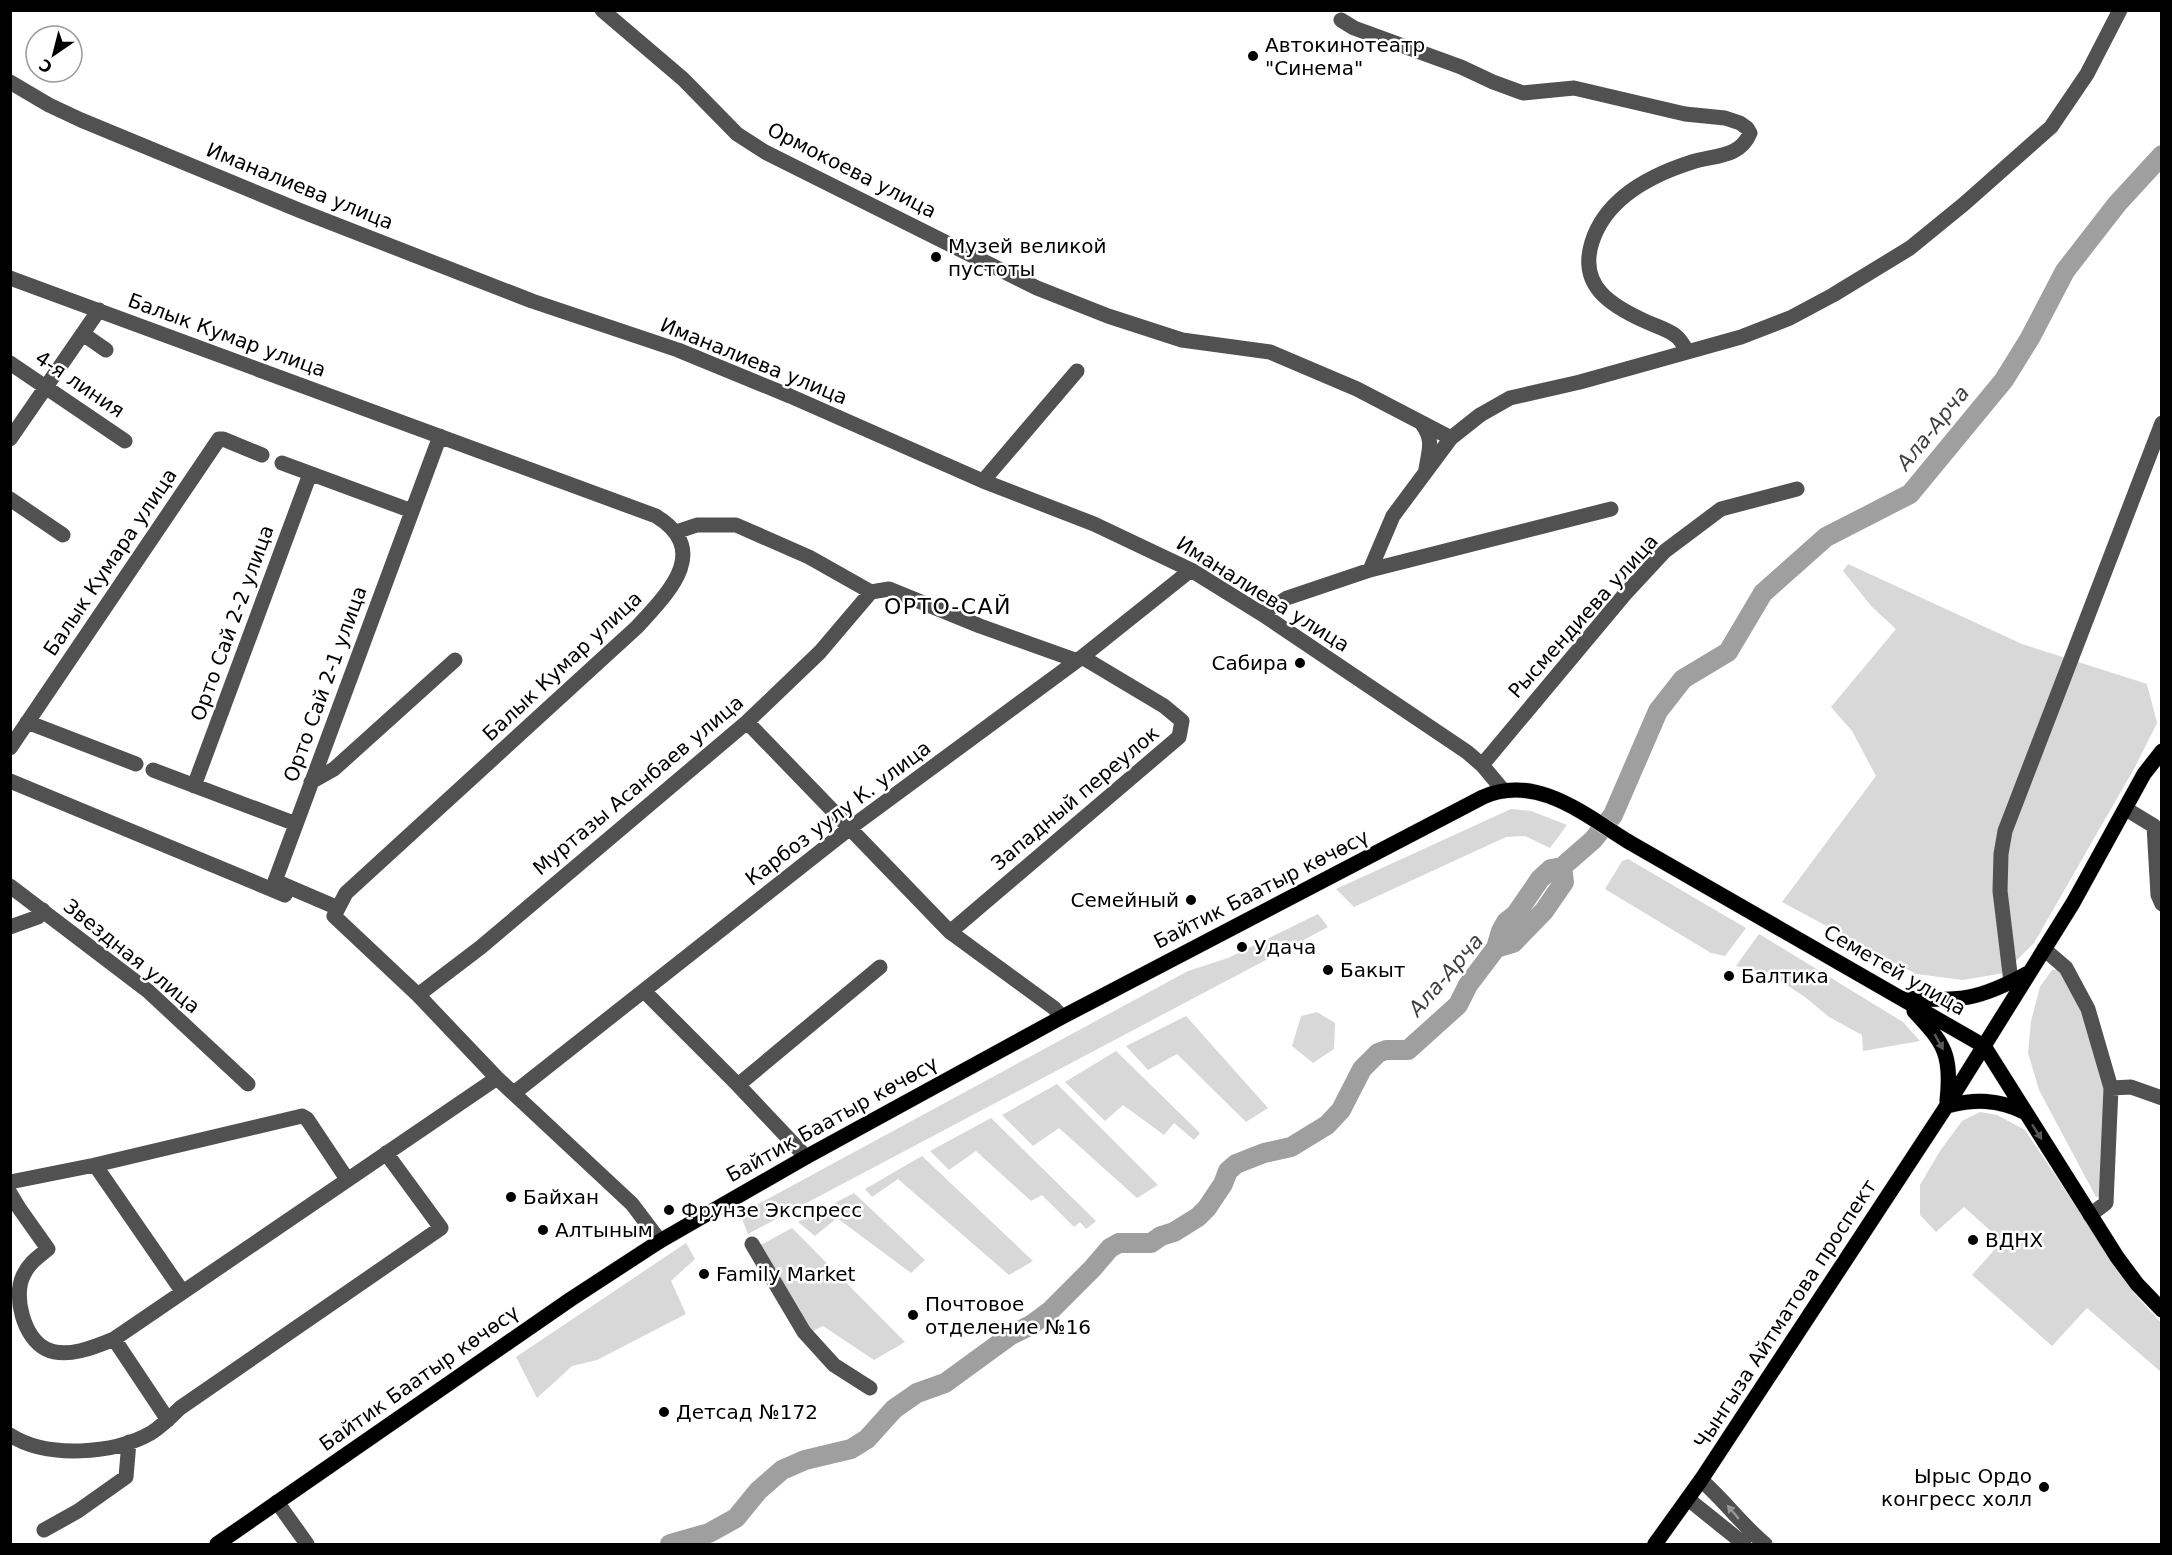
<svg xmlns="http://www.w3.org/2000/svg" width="2172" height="1555" viewBox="0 0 2172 1555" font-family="'DejaVu Sans',sans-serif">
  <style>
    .green { fill: #d8d8d8 }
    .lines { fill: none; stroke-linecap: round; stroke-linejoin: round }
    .river { stroke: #9f9f9f; stroke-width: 20 }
    .major-casing { stroke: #dbdbdb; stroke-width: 16 }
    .minor { stroke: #515151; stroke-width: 15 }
    .major { stroke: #000; stroke-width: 15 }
    .oneway { fill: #595959 }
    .oneway2 { fill: #979797 }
    .poi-dot { fill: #000; stroke: #fff; stroke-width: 2 }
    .labels { text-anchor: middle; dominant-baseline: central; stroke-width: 5; stroke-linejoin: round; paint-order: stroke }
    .poi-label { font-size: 20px; fill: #000; stroke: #fff; text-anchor: start }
    .street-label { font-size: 20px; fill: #000; stroke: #fff }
    .water-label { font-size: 21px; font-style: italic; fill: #404040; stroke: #fff }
    .quarter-label { font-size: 22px; letter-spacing: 1.5px; fill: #000; stroke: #fff }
  </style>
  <rect width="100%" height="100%" fill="#fff"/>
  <path class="green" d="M 1848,564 L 2022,644 L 2147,684 L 2157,723 L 2135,767 L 2034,943 L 2004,973 L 1963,980 L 1916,974 L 1782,902 L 1876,776 L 1852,731 L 1831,707 L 1896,629 L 1872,607 L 1843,571 Z
    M 1511,809 L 1531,811 L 1567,825 L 1550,848 L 1525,836 L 1506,837 L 1354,907 L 1336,889 Z
    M 1628,859 L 1746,928 L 1725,956 L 1711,953 L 1605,889 L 1622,861 Z
    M 1318,914 L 1328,927 L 748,1234 L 740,1214 L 1188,971 L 1228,958 Z
    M 1759,934 L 1903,1022 L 1920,1041 L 1863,1051 L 1862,1035 L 1829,1017 L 1805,997 L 1767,972 L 1736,966 Z
    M 2060,969 L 2091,1032 L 2106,1087 L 2101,1195 L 2096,1197 L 2039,1090 L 2028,1053 L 2031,1021 L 2040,987 L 2052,970 Z
    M 1317,1012 L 1335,1023 L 1334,1049 L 1313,1063 L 1292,1046 L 1301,1016 Z
    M 1186,1016 L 1268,1108 L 1246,1122 L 1177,1054 L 1148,1070 L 1126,1046 Z
    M 1116,1051 L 1200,1133 L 1194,1140 L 1174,1123 L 1164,1135 L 1123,1105 L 1105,1121 L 1065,1082 Z
    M 1057,1084 L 1158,1185 L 1137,1198 L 1059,1128 L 1033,1146 L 1002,1115 Z
    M 1980,1112 L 1997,1115 L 2025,1130 L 2134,1293 L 2161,1323 L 2161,1372 L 2087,1308 L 2052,1346 L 1972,1275 L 2002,1241 L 1964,1207 L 1936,1232 L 1920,1215 L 1920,1185 L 1940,1151 L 1962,1121 Z
    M 991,1118 L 1096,1221 L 1086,1229 L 1080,1222 L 1074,1227 L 1042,1195 L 1031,1201 L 976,1151 L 949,1170 L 930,1151 Z
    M 922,1156 L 1033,1261 L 1009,1275 L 898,1179 L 872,1197 L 865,1189 Z
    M 854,1193 L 925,1260 L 911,1273 L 837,1218 L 815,1236 L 798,1222 Z
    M 792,1228 L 905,1342 L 874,1360 L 823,1326 L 811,1332 L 759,1246 Z
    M 686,1243 L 695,1259 L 671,1281 L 686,1314 L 597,1360 L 572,1366 L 537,1398 L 516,1357 Z"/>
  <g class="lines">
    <path class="river" d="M 1496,948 L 1501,931 L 1506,922 L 1516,914 L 1540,879 L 1551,869 L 1562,867
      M 670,1544 L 709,1533 L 736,1518 L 758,1491 L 782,1470 L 805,1460 L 851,1449 L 867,1439 L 894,1409 L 917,1393 L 945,1383 L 1011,1335 L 1031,1325 L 1050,1311 L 1092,1269 L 1110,1248 L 1119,1243 L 1151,1243 L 1161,1236 L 1174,1232 L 1198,1217 L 1207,1208 L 1223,1184 L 1228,1171 L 1236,1164 L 1264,1153 L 1291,1147 L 1327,1125 L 1341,1110 L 1362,1069 L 1378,1053 L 1386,1050 L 1408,1050 L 1458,1005 L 1468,985 L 1496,948 L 1513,943 L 1544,911 L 1564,882 L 1562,867 L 1593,840 L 1613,815 L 1658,711 L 1683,679 L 1728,652 L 1763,593 L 1826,537 L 1910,494 L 2004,380 L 2030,338 L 2065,271 L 2117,204 L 2162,155"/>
    <defs>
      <path id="major" d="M 1904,998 C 1959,1002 1979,1000 2028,973
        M 1914,1011 C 1945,1044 1952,1055 1947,1101
        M 1947,1106 C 1975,1099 1998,1099 2024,1112
        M 217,1544 L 571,1299 L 660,1241 L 806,1157 L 1062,1017 L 1483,797 C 1536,773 1585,815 1629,842 L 1984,1046 L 2117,1257 L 2137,1284 L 2162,1310
        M 1655,1544 L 1701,1480 L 1944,1110 L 2073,903 L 2144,774 L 2162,751"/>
    </defs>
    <use href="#major" class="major-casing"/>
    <path class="minor" d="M 602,10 L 683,79 L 737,134 L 765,152 L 1037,288 L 1108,316 L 1182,340 L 1270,352 L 1357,389 L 1451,438
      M 1341,20 L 1354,28 L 1461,67 L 1493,82 L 1523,93 L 1574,88 L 1685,114 L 1725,118 L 1740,123 L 1747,128 L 1750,133 C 1740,158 1714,155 1692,162 C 1651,175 1606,198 1592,242 C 1578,286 1611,306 1647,322 C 1656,326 1669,330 1676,336 C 1681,340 1684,346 1687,351
      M 10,82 L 49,105 L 81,120 L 301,211 L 532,301 L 678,350 L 790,396 L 983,481 L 1094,524 L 1191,570 L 1262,614 L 1467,752 L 1482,765 L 1503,790
      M 10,278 L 656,516 C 712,551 668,593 637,627 L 346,893 L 334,916 L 418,995 L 497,1078 L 632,1204 L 660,1241
      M 83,334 L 106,350
      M 10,363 L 125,441
      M 1422,424 C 1434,440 1429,450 1426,469
      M 10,439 L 99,310
      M 282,463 L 412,511
      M 983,481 L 1077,371
      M 10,499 L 63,535
      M 676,532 L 697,525 L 736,525 L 809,557 L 871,592
      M 1370,570 L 1611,509
      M 871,592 L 889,589 L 980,626 L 1075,660
      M 1262,614 L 1287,598 L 1370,570 L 1393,516 L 1451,438 L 1480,415 L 1510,398 L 1580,382 L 1741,337 L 1790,318 L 1833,295 L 1910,248 L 1964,204 L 2051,127 L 2087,74 L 2120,10
      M 27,722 L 136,764
      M 747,722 L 950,932 L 1054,1008 L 1062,1017
      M 10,748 L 219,439 L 223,439 L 262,455
      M 1482,765 L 1625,594 L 1665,551 L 1721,509 L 1797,489
      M 153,770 L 296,824
      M 10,781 L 285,895
      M 311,782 L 334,769 L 455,660
      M 194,786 L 310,474
      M 2126,809 L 2154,826 L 2158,895 L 2162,904
      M 10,886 L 148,991 L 248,1084
      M 338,908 L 275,881 L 440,436
      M 10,927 L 38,917 L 43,910
      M 950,932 L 1179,737 L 1182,721 L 1164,706 L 1082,657
      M 2044,949 L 2066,968 L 2088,1009 L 2111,1088 L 2106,1203 L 2090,1215
      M 2011,982 L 2000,891 L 2001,854 L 2005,831 L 2162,423
      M 644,991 L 738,1085 L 806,1157
      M 418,995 L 481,947 L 747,722 L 820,652 L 871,592
      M 738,1085 L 880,967
      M 2111,1088 L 2131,1087 L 2162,1098
      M 514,1093 L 850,828 L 1082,657 L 1191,570
      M 95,1165 L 182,1291
      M 10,1182 L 95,1165 L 302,1116 L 307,1119 L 347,1179
      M 10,1193 L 19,1208 L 48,1249 C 38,1257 28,1264 23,1276 C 13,1297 24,1338 46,1349 C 66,1359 95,1347 114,1339 L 497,1078
      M 752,1244 L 804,1332 L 834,1365 L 870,1388
      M 114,1339 L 168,1420
      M 10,1435 C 47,1459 114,1454 151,1433 C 162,1426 171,1417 180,1408 L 441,1228 L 386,1153
      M 1701,1480 C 1724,1500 1742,1525 1765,1544
      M 1688,1499 L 1744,1544
      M 277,1502 L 307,1544
      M 44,1530 L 78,1511 L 126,1477 L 129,1442"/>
    <use href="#major" class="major"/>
  </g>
  <defs><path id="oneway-solid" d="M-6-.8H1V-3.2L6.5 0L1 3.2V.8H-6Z" transform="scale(1.5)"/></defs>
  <g class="oneway">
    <use href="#oneway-solid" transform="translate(1939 1042) rotate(61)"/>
    <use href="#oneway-solid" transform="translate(2037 1132) rotate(57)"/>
  </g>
  <use class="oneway2" href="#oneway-solid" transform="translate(1733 1512) rotate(-130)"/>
  <g class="poi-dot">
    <circle cx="1253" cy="56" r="6"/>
    <circle cx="936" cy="257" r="6"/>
    <circle cx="1300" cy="663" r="6"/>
    <circle cx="1191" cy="900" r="6"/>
    <circle cx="1242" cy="947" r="6"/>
    <circle cx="1328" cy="970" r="6"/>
    <circle cx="1729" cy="976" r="6"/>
    <circle cx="511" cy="1197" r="6"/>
    <circle cx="669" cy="1210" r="6"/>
    <circle cx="543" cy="1230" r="6"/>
    <circle cx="1973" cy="1240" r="6"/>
    <circle cx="704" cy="1274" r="6"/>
    <circle cx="913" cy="1315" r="6"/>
    <circle cx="664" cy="1412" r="6"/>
    <circle cx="2044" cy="1487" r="6"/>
  </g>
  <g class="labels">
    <g class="poi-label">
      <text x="1265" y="45">Автокинотеатр<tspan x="1265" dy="23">"Синема"</tspan></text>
      <text x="948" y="246">Музей великой<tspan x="948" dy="23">пустоты</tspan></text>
      <text x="1288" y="663" text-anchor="end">Сабира</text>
      <text x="1179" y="900" text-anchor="end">Семейный</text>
      <text x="1254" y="947">Удача</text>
      <text x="1340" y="970">Бакыт</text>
      <text x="1741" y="976">Балтика</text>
      <text x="523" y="1197">Байхан</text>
      <text x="681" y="1210">Фрунзе Экспресс</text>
      <text x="555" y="1230">Алтыным</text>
      <text x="1985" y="1240">ВДНХ</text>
      <text x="716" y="1274">Family Market</text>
      <text x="925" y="1304">Почтовое<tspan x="925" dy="23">отделение №16</tspan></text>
      <text x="676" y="1412">Детсад №172</text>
      <text x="2032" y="1476" text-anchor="end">Ырыс Ордо<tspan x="2032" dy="23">конгресс холл</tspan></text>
    </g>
    <g class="street-label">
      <text transform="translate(852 170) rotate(27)">Ормокоева улица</text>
      <text transform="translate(300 186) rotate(22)">Иманалиева улица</text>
      <text transform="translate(227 335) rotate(20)">Балык Кумар улица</text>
      <text transform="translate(754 361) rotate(22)">Иманалиева улица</text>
      <text transform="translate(80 384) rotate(34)">4-я линия</text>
      <text transform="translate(110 562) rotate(-56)">Балык Кумара улица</text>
      <text transform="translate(1263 594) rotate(32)">Иманалиева улица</text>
      <text transform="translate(1583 616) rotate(-48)">Рысмендиева улица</text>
      <text transform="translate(232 623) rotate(-70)">Орто Сай 2-2 улица</text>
      <text transform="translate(562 666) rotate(-43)">Балык Кумар улица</text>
      <text transform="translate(325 684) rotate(-70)">Орто Сай 2-1 улица</text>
      <text transform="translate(638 785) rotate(-40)">Муртазы Асанбаев улица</text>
      <text transform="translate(1075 798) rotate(-40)">Западный переулок</text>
      <text transform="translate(838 813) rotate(-37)">Карбоз уулу К. улица</text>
      <text transform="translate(1261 889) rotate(-27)">Байтик Баатыр көчөсү</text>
      <text transform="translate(132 956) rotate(39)">Звездная улица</text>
      <text transform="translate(1895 970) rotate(30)">Семетей улица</text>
      <text transform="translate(832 1119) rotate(-29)">Байтик Баатыр көчөсү</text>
      <text transform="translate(1785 1314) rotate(-57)">Чынгыза Айтматова проспект</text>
      <text transform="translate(419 1378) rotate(-35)">Байтик Баатыр көчөсү</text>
    </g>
    <g class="water-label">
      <text transform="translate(1933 428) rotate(-51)">Ала-Арча</text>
      <text transform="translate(1446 975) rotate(-49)">Ала-Арча</text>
    </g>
    <g class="quarter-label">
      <text x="948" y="606">ОРТО-САЙ</text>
    </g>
  </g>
  <rect width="2172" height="1555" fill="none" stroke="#000000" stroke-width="24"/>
  <g transform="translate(54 54) rotate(215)"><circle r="28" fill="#ffffff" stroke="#999999" stroke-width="1.5"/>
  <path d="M0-4.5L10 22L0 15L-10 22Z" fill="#000000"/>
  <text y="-9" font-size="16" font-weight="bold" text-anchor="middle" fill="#000000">С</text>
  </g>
</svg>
